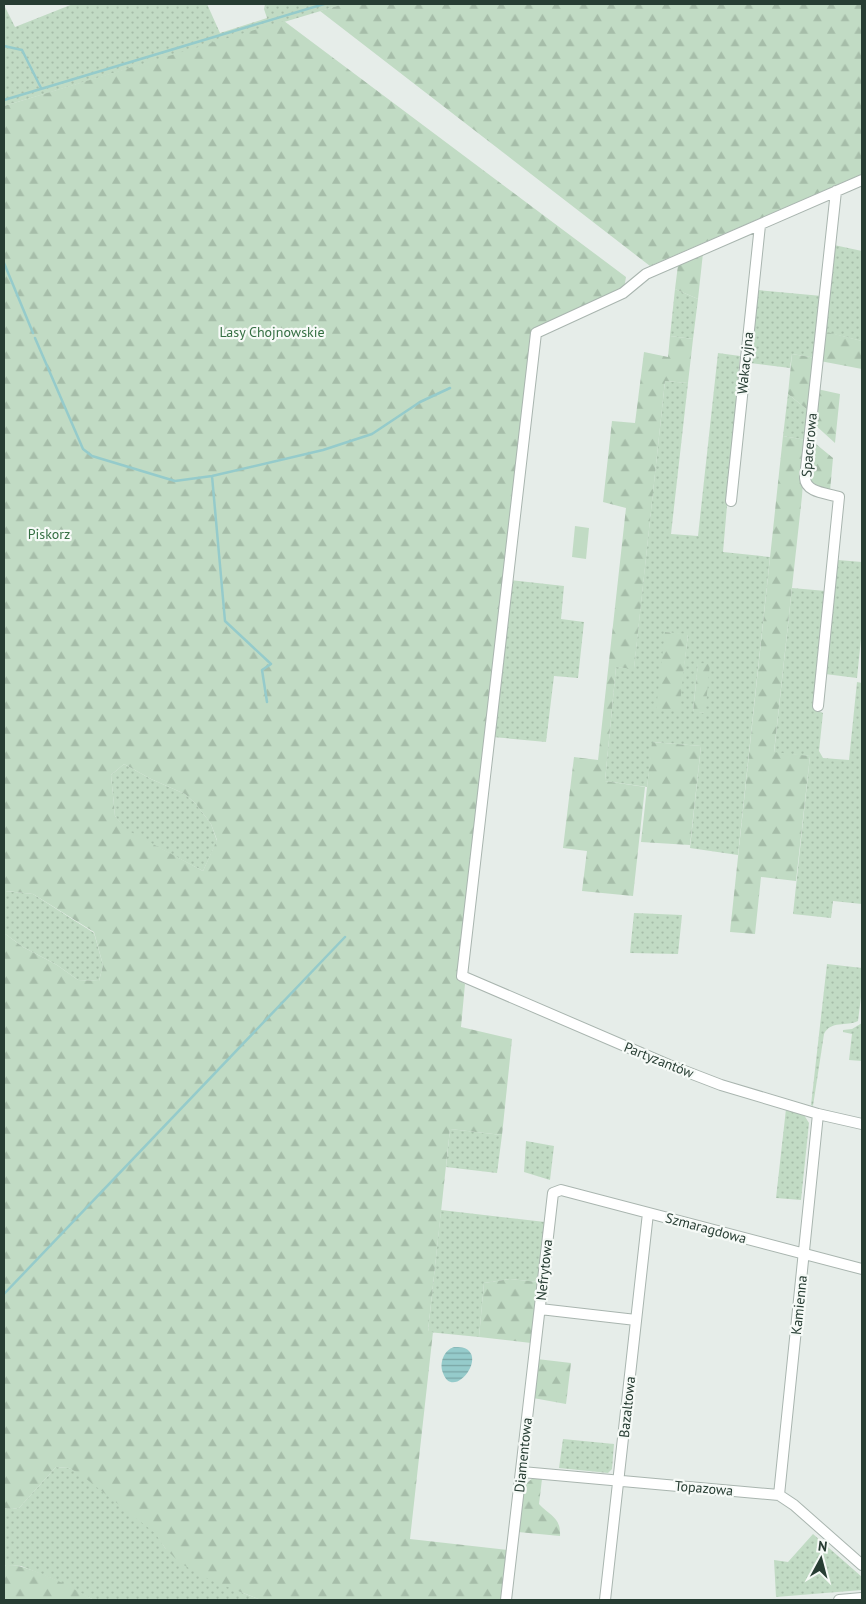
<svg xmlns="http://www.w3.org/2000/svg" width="866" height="1604" viewBox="0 0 866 1604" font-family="'PT Sans',sans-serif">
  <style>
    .grass { fill: url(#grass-dots); fill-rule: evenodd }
    .forest { fill: url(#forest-firs); fill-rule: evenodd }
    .pitch { fill: #c1dbc4 }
    .water { fill: url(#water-rules) }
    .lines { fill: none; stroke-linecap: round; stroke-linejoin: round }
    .stream { stroke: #95cbcb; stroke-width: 2.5 }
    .minor-casing { stroke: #a9b5af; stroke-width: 12 }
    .minor { stroke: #fff; stroke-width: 10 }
    .labels { text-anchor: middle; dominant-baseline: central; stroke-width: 4.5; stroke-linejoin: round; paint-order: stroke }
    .park-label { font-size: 14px; fill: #356f43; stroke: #f6faf7 }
    .street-label { font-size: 14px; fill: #273d33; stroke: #f6faf7 }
  </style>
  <defs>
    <pattern id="grass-dots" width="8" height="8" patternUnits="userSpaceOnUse" patternTransform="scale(1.25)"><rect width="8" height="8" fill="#c1dbc4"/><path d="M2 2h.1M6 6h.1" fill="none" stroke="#a6bda9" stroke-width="1.8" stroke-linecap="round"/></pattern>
    <pattern id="forest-firs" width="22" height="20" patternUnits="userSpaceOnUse" patternTransform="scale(1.25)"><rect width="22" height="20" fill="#c1dbc4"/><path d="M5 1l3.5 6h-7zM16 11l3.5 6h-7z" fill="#a6bda9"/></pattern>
    <pattern id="water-rules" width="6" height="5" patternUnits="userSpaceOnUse" patternTransform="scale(1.25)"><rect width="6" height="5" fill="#95cbcb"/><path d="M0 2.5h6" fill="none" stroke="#7aa6a5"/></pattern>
  </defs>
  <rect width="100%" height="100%" fill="#e6ede9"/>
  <path class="grass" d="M 73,4 L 207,4 L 220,33 L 267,18 L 264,9 L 265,4 L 344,4 L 4,106 L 4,5 L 15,27 Z
    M 834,245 L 862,251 L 862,341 L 825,332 Z
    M 675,289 L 698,299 L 693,339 L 670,336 Z
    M 758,290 L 822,296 L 816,358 L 792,354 L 790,368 L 750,363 Z
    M 718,353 L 740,356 L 723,552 L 770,557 L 738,855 L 690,848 L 701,746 L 653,742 L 647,787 L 605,781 L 616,667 L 634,668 L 665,381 L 688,383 L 671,534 L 698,536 ZM 665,632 L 688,635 L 678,711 ZM 698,664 L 709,664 L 704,713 L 693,711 Z
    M 788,394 L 809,411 L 806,440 L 783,436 Z
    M 838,560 L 862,562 L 862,629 L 857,678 L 825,674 Z
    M 510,580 L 564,586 L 561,619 L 584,622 L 578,678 L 554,676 L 546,742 L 493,737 Z
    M 792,588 L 826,591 L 815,710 L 823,713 L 819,751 L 823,758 L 849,760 L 857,682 L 862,683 L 862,904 L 833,901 L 831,918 L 793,914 L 810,756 L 774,753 Z
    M 124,764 L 151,779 L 185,794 L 196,804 L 211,824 L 217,841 L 203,871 L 127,831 L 115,816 L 111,775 Z
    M 5,891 L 33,894 L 94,933 L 103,965 L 99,981 L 78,980 L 57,965 L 23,947 L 4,933 L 4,896 Z
    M 634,913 L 682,915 L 678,954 L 630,953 Z
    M 827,964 L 862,968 L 862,989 L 858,1021 C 846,1027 831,1020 824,1034 L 813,1106 L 811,1105 Z
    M 862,1023 L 862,1061 L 849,1060 L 852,1034 L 843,1032 L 843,1030 L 852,1029 Z
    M 786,1109 L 804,1115 L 809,1123 L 801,1200 L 776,1198 Z
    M 450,1129 L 502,1135 L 497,1173 L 446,1167 Z
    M 526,1141 L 554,1146 L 550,1180 L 524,1172 Z
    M 441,1210 L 545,1222 L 538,1282 L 510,1279 L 484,1283 L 479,1337 L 428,1332 Z
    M 563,1439 L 614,1444 L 612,1469 L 608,1473 L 559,1468 Z
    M 56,1467 L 69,1468 L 80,1473 L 156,1533 L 165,1548 L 243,1593 L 261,1600 L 94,1600 L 51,1578 L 21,1566 L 6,1565 L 4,1568 L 4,1508 L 12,1509 L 19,1508 Z
    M 813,1534 L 862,1577 L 862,1590 L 776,1597 L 774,1560 L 788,1562 Z"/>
  <path class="forest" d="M 344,4 L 862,4 L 862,174 L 650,266 L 320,11 Z
    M 284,21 L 626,277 L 624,289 L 531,332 L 460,981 L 465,984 L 461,1027 L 512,1039 L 502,1135 L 450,1129 L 428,1331 L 433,1332 L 410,1539 L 508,1550 L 501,1600 L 261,1600 L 210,1580 L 180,1563 L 165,1548 L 155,1533 L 80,1474 L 69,1468 L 56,1467 L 19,1508 L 12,1509 L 4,1508 L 4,933 L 23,947 L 57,965 L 78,980 L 99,981 L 103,965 L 94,932 L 33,894 L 6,891 L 4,896 L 4,106 ZM 124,764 L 151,779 L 185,794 L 196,804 L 211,824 L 217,840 L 203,871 L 127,830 L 115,816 L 111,775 Z
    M 703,253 L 698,299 L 675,289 L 678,265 Z
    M 823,331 L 862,341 L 862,369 L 820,361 Z
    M 670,336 L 693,339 L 688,383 L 665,381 L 634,669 L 616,667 L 605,781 L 645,787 L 633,896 L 582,891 L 587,851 L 563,848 L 574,757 L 598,760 L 626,508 L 603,502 L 612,421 L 635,423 L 644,352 L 668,357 Z
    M 792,354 L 816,358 L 809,411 L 788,394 Z
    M 817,389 L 840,394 L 835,443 L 813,423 Z
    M 783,436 L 806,440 L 802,496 L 774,752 L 810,756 L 796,881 L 761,877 L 755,934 L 730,932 Z
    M 811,440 L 833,458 L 830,491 L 813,487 L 807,479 Z
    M 665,632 L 688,634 L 679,711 L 656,710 Z
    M 698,663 L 710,664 L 705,713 L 693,712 Z
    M 652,742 L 701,746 L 690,845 L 641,842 Z
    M 510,1279 L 538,1282 L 531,1343 L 479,1337 L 484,1283 Z
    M 537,1359 L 571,1363 L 566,1404 L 533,1398 Z
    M 533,1478 L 542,1479 L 539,1504 C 550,1516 561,1517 560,1536 L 518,1532 L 523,1486 Z
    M 6,1565 C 27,1563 76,1589 94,1600 L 4,1600 L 4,1568 Z"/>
  <path class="pitch" d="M 575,526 L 589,528 L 586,559 L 572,557 Z"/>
  <path class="water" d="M 454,1347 C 459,1347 466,1347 469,1351 C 482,1364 452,1399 443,1373 C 439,1363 444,1350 454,1347 Z"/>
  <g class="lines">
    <path class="stream" d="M 4,46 L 22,50 L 41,88
      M 4,100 L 324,4
      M 4,263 L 33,333
      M 35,338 L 83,449 L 92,456 L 175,481 L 212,476 L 323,450 L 372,434 L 420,402 L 450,388
      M 212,476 L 225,621 L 271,664 L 262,670 L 267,702
      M 4,1294 L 345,937"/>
    <defs>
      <path id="minor" d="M 862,180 L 646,274 L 623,293 L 536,333 L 462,976 L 669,1065 L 721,1085 L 818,1114 L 862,1124
        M 731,501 L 760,225
        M 818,706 L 839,497 C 827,493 806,493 805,478 L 836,191
        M 540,1309 L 636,1320
        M 522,1472 L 779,1495 L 794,1505 L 862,1565
        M 779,1495 L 818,1114
        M 506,1600 L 553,1193 L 561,1190 L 862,1269
        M 605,1600 L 648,1213
        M 839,1600 L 862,1598"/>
    </defs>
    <use href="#minor" class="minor-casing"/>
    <use href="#minor" class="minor"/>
  </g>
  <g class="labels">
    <g class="park-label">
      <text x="272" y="332">Lasy Chojnowskie</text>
      <text x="49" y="534">Piskorz</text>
    </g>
    <g class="street-label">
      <text transform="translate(745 363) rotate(-84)">Wakacyjna</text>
      <text transform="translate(809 445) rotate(-85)">Spacerowa</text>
      <text transform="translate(659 1060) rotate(22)">Partyzantów</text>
      <text transform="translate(706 1228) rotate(15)">Szmaragdowa</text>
      <text transform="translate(544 1270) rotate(-84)">Nefrytowa</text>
      <text transform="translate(799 1305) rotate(-84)">Kamienna</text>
      <text transform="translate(627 1407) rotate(-84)">Bazaltowa</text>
      <text transform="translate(523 1455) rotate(-84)">Diamentowa</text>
      <text transform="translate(704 1488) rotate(5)">Topazowa</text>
    </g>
  </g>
  <rect width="866" height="1604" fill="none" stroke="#273d33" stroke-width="10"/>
  <g transform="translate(821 1559) rotate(7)" stroke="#f6faf7" stroke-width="4" paint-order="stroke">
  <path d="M0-4L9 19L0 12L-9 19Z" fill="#273d33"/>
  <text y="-8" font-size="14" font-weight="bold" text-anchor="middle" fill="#273d33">N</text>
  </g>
</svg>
